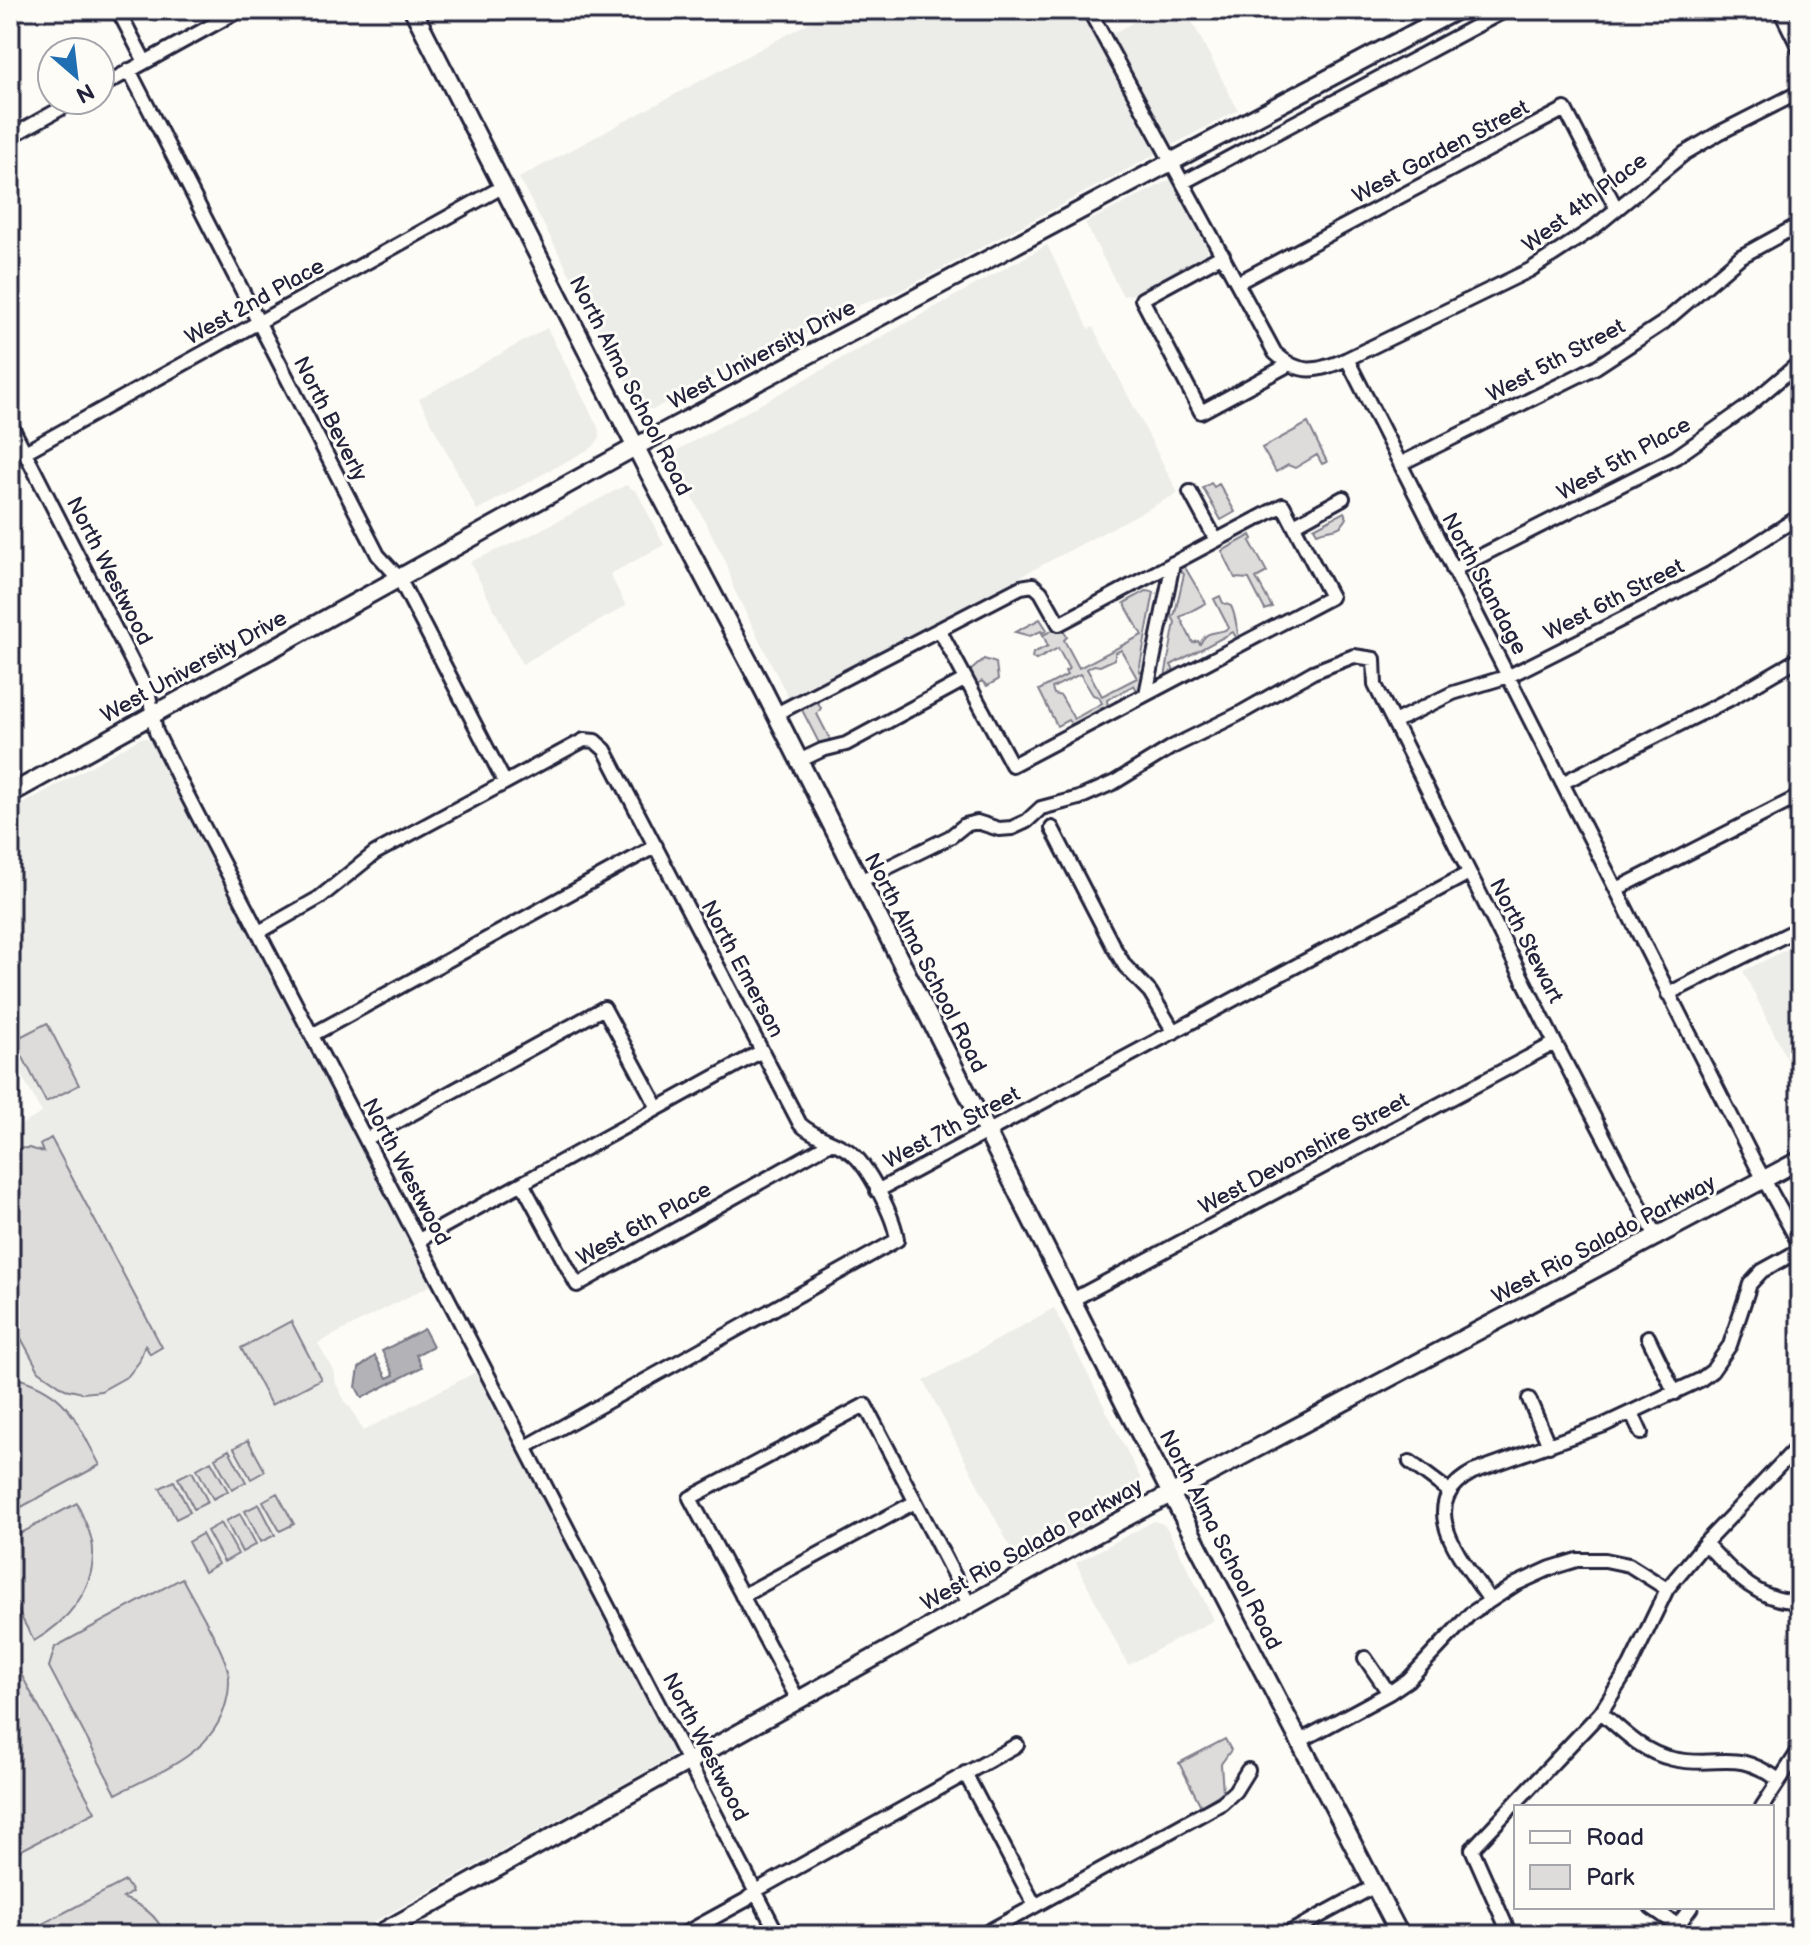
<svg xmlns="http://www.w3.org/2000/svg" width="1810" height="1945" viewBox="0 0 1810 1945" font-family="'Balsamiq Sans',sans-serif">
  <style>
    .built { fill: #ecece9 }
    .green { fill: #dddcdb; stroke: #807f8b; stroke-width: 2; fill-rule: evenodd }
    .water { fill: #b2b2b7; stroke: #787885; stroke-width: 2 }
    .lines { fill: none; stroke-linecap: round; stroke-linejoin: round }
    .minor-casing { stroke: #22223b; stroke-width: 18 }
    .major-casing { stroke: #22223b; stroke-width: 22 }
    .minor { stroke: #fdfcf7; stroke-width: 12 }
    .major { stroke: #fdfcf7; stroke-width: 16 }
    .labels { text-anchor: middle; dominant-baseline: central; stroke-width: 6; stroke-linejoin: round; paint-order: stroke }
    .street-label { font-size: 22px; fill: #22223b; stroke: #fdfcf7 }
  </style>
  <rect width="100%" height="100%" fill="#fdfcf7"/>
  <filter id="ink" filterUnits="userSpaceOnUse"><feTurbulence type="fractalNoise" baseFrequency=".0125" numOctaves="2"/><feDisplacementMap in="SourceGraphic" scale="16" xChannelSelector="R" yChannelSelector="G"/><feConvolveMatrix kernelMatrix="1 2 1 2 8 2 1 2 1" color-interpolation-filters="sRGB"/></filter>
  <g filter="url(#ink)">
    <path class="built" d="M 833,10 L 1081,10 L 1098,42 L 1155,10 L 1186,10 L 1238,110 L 898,292 L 862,304 L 796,339 L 754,355 L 654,409 L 647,409 L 638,403 L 519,178 Z
      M 1172,179 L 1177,184 L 1207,242 L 1207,252 L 1200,259 L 1138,293 L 1123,296 L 1085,223 Z
      M 1047,245 L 1089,329 L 1093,327 L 1178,493 L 789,699 L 734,589 L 727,564 L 678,469 L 674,461 L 676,451 Z
      M 547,328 L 598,427 L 600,437 L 593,447 L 477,510 L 419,399 Z
      M 626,485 L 637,492 L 664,545 L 610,574 L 626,606 L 522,664 L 470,562 L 529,536 Z
      M 141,738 L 147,738 L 154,746 L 433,1284 L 318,1343 L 333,1370 L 336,1384 L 347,1405 L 351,1408 L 363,1431 L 478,1371 L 673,1749 L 670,1758 L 350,1935 L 10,1935 L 10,1131 L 42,1113 L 10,1054 L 10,811 Z
      M 1800,943 L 1800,1085 L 1743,971 Z
      M 1054,1308 L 1144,1485 L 1138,1496 L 1018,1562 L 924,1381 Z
      M 1154,1521 L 1163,1524 L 1168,1530 L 1214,1620 L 1128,1665 L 1076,1563 Z"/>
    <path class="green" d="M 1308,423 L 1327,462 L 1322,464 L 1317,455 L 1295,468 L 1288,465 L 1276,472 L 1262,448 Z
      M 1211,483 L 1214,487 L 1219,484 L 1235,512 L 1221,520 L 1203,488 Z
      M 1344,512 L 1347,518 C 1338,534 1331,526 1317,533 L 1314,528 Z
      M 1251,535 L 1253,539 L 1250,541 L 1267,572 L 1256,578 L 1272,607 L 1265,610 L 1249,579 L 1235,578 L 1222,551 Z
      M 1183,564 L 1206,603 L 1180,617 L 1193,643 L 1198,641 L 1200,644 C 1209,627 1216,636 1229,628 L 1214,599 L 1220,596 L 1223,603 L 1231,606 C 1236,616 1236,626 1239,638 L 1237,639 L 1233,632 L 1171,665 L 1174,671 L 1165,677 L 1175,622 L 1172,617 L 1175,613 L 1184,574 L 1178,569 Z
      M 1146,591 L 1154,592 L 1139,671 L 1145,673 L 1141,690 L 1138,692 L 1134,685 L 1107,700 L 1108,707 L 1072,725 L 1068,720 L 1057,726 L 1039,690 L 1067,675 L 1065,671 L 1069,669 L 1058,648 L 1036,660 L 1032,658 L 1033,653 L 1048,646 L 1043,635 L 1061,626 L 1067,637 L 1064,640 L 1079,668 L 1142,635 L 1124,603 ZM 1121,650 L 1137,678 L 1102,696 L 1087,669 L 1094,665 L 1100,666 L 1115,659 L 1115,653 ZM 1080,674 L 1093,695 L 1099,697 L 1102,703 L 1074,719 L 1061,696 L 1054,694 L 1052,688 Z
      M 1040,619 L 1047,630 L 1042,633 L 1041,631 L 1030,636 L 1015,632 Z
      M 984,659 L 996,663 L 998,680 L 987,686 L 982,681 L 975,685 L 968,673 Z
      M 816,700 L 821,708 L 817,714 L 831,741 L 819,743 L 801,708 Z
      M 47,1023 L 79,1085 L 46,1102 L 14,1040 Z
      M 51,1138 L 162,1347 L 150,1354 L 145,1345 L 139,1362 L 128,1376 L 101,1391 L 83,1393 L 65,1389 L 39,1371 L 10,1318 L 10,1149 L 29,1148 L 43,1152 L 40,1145 Z
      M 291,1321 L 321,1379 L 271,1405 L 241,1348 Z
      M 10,1376 C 68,1391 73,1416 100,1465 L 10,1513 Z
      M 248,1440 L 265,1471 L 251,1479 L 234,1448 Z
      M 229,1450 L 246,1482 L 232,1489 L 215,1458 Z
      M 211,1461 L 228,1491 L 213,1499 L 197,1469 Z
      M 192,1471 L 208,1502 L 194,1509 L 178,1478 Z
      M 174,1481 L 190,1512 L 176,1519 L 160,1488 Z
      M 277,1493 L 294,1524 L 280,1531 L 263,1501 Z
      M 77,1503 C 83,1518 93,1535 93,1551 C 94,1591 67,1622 34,1641 L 10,1596 L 10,1539 Z
      M 259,1504 L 275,1535 L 261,1542 L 245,1511 Z
      M 240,1514 L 256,1544 L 242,1552 L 226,1521 Z
      M 221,1523 L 238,1554 L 224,1562 L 207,1531 Z
      M 202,1534 L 218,1564 L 204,1572 L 188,1542 Z
      M 182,1578 C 196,1605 214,1632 225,1661 C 230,1674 230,1689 226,1703 C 213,1755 158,1772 116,1794 L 49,1667 L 55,1647 Z
      M 10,1670 L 21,1674 L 95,1812 L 10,1856 Z
      M 1225,1739 L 1231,1750 L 1221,1764 L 1223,1792 L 1201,1806 L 1179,1763 Z
      M 125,1881 L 132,1892 L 123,1898 C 142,1905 157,1915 165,1935 L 21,1935 Z"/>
    <path class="water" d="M 424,1329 L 433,1346 L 416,1355 L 422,1367 L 362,1398 L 356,1387 L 359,1368 L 375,1356 L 387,1378 L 394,1375 L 382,1351 Z"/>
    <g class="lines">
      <defs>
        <path id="minor" d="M 118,10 L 145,62
          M 1089,10 L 1275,353 C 1300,376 1317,372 1347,359 L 1756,1165 L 1800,1245
          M 1780,10 L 1800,50
          M 129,70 L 378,555 L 399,578 L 504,781
          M 100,87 L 240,10
          M 10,137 L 76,100
          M 1184,182 L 1506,10
          M 1223,255 L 1142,299 L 1201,412 L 1288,365
          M 1237,283 L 1565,109 L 1616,208
          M 1347,359 L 1530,270 L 1591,230 L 1685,153 L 1719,133 L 1800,92
          M 10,423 L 149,695 L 156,732 L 182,785 L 778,1935
          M 25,452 L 504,186
          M 1400,464 L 1596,367 L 1663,323 L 1740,257 L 1800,224
          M 1190,492 L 1216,540
          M 1294,525 L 1343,498
          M 1453,570 L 1676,457 L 1747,407 L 1800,362
          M 1146,694 L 1173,563
          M 776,714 L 1021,587 L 1033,585 L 1041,592 L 1059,624 L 1283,505 L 1331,597 L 1012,765 L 939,629
          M 1394,722 L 1453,693 L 1509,676 L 1652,604 L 1710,574 L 1800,516
          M 799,761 L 822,750 L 846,744 L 966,679
          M 1562,783 L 1728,700 L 1800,658
          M 1052,828 L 1113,946 L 1125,966 L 1150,992 L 1174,1032
          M 860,881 L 950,837 L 965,825 L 977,822 L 999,829 L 1012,828 L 1027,821 L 1041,808 L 1079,798 L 1115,782 L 1172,747 L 1237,715 L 1313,672 L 1354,656 L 1374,659 L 1375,685 L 1555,1043 L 1657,1238
          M 1617,889 L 1800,796
          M 259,932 L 319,898 L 375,853 L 584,740 L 595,741 L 605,750 L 800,1124 C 815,1138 833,1140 850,1152 C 868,1164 895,1219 897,1240 L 526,1447
          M 1668,994 L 1800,928
          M 312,1035 L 656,846
          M 366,1139 L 604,1008 L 658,1108
          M 522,1183 L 577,1285 L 832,1142
          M 877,1191 L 1469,873
          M 419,1240 L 762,1051
          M 1072,1300 L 1555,1043
          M 1648,1337 L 1675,1393
          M 1529,1399 L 1549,1446
          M 1632,1413 L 1641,1433
          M 1410,1462 L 1450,1492
          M 1705,1543 C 1731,1571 1758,1603 1800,1601
          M 742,1596 L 915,1502
          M 1489,1599 C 1464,1561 1411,1505 1473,1472 L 1604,1425 L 1700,1380 L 1712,1371 L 1730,1345 L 1750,1284 L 1762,1271 L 1800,1250
          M 1365,1658 L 1389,1693
          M 798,1700 L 690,1498 L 865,1405 L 969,1604
          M 1601,1712 C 1622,1731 1644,1753 1673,1759 C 1720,1769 1733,1747 1779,1780
          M 1300,1741 L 1389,1693 L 1408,1680 L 1470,1614 L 1516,1584 L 1551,1568 L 1577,1560 L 1605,1560 L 1629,1565 L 1667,1589
          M 965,1773 L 1035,1906
          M 1762,1807 L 1800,1749
          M 1651,1907 L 1677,1925
          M 682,1935 L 746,1900 L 757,1890 L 1017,1745
          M 982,1935 L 1222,1803 L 1235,1791 L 1248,1770
          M 1285,1935 L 1375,1886
          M 1510,1935 L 1472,1849 L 1601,1712 L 1630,1666 L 1667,1589 L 1705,1543 L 1800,1444
          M 1671,1935 L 1691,1907"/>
        <path id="major" d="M 413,10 L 650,475 L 763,689 L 1125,1405 L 1400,1935
          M 10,794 L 637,446 L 1457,10
          M 377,1935 L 1114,1524 L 1800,1160"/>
      </defs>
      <use href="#minor" class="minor-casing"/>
      <use href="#major" class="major-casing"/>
      <use href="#minor" class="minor"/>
      <use href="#major" class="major"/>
    </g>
  </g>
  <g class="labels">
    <g class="street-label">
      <text transform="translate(1441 152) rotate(-28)">West Garden Street</text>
      <text transform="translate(1585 203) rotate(-37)">West 4th Place</text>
      <text transform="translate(255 302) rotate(-29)">West 2nd Place</text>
      <text transform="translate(762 355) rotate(-28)">West University Drive</text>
      <text transform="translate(1556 361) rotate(-28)">West 5th Street</text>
      <text transform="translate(630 386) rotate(63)">North Alma School Road</text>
      <text transform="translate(330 419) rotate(63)">North Beverly</text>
      <text transform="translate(1624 459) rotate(-29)">West 5th Place</text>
      <text transform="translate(109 571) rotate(63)">North Westwood</text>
      <text transform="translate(1484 584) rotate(62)">North Standage</text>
      <text transform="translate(1614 600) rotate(-27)">West 6th Street</text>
      <text transform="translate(194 667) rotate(-29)">West University Drive</text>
      <text transform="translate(1526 941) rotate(63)">North Stewart</text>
      <text transform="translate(925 963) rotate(63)">North Alma School Road</text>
      <text transform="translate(742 969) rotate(62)">North Emerson</text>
      <text transform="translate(952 1128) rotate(-28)">West 7th Street</text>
      <text transform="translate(1304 1154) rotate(-28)">West Devonshire Street</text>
      <text transform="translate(406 1172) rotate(62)">North Westwood</text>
      <text transform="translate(644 1224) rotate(-29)">West 6th Place</text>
      <text transform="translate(1604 1240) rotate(-28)">West Rio Salado Parkway</text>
      <text transform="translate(1220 1540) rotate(63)">North Alma School Road</text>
      <text transform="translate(1032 1545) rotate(-29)">West Rio Salado Parkway</text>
      <text transform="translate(705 1747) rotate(63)">North Westwood</text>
    </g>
  </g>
  <rect width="1810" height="1945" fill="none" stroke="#fdfcf7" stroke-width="40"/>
  <rect x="20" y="20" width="1770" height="1905" fill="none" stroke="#22223b" stroke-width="3" filter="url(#ink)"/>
  <rect x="1514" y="1805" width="260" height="104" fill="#fdfcf7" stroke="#a5a5ac" stroke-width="2"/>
  <rect x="1530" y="1831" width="40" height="12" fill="#fdfcf7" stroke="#a5a5ac" stroke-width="2"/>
  <text x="1586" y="1845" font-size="24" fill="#22223b">Road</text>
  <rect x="1530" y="1865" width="40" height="24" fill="#dddcdb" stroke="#a5a5ac" stroke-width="2"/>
  <text x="1586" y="1885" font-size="24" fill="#22223b">Park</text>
  <g transform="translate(76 76) rotate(152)"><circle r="38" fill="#fdfcf7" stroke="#a5a5ac" stroke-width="2"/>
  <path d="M0-6L14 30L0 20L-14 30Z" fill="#1f6fb2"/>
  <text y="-12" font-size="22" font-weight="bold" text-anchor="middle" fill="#22223b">N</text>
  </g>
</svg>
